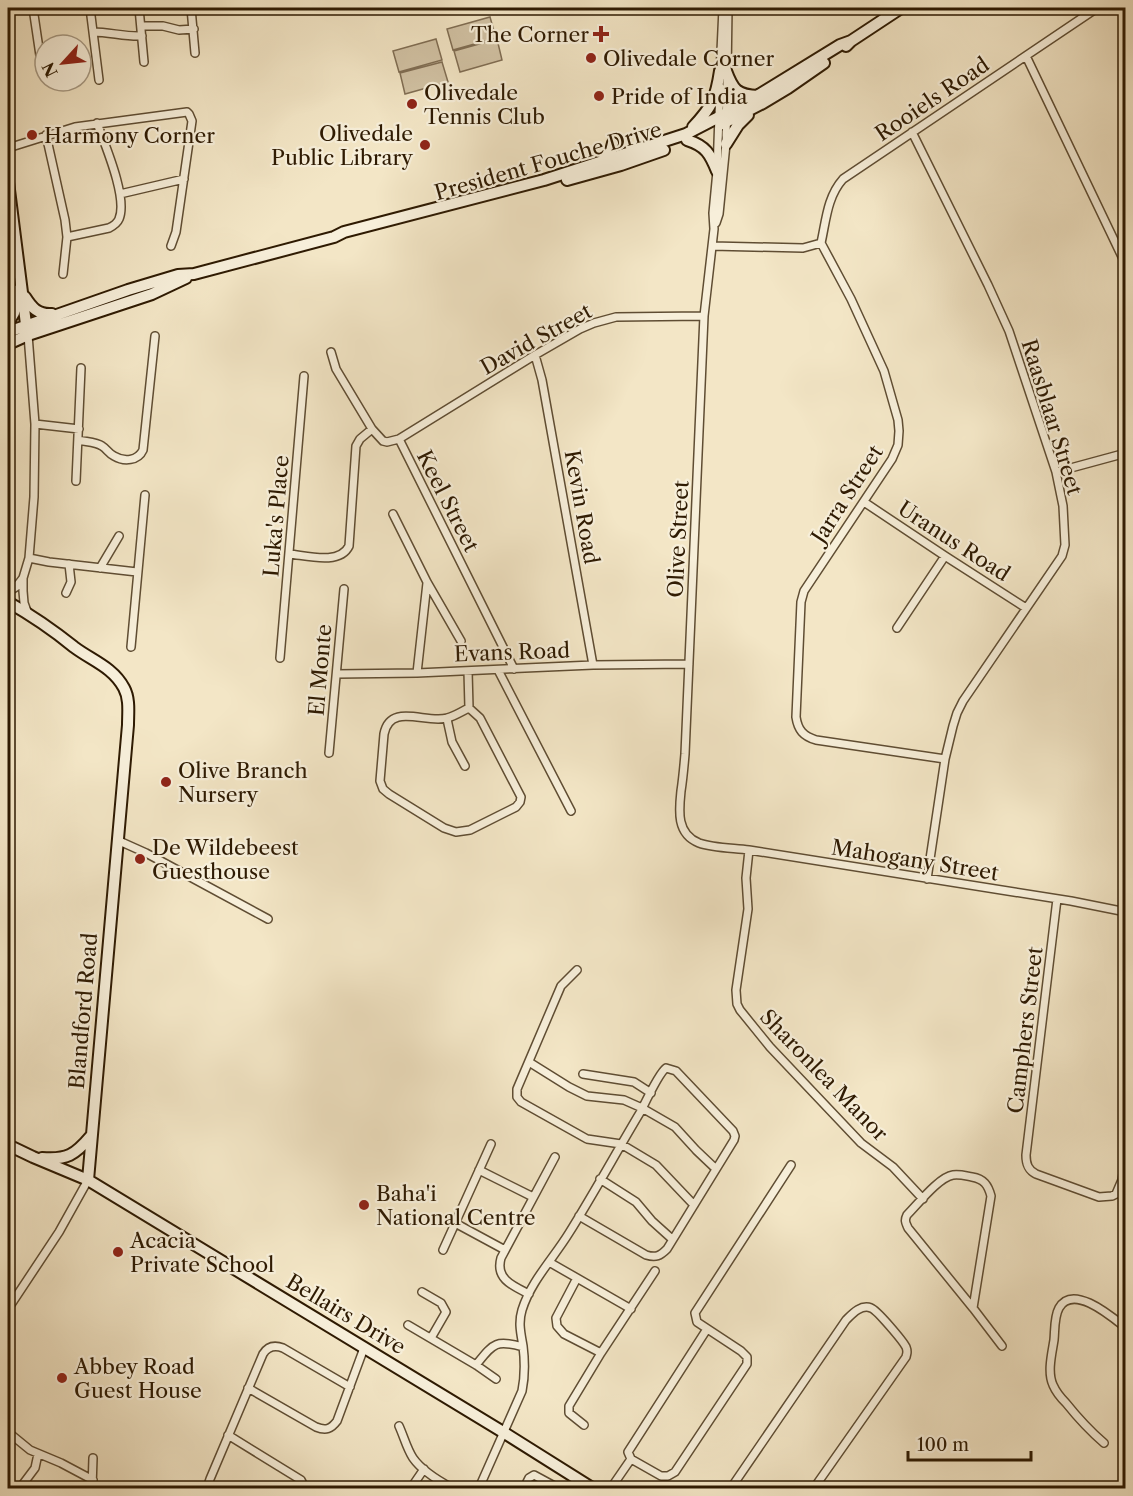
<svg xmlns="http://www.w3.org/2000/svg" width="1133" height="1496" viewBox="0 0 1133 1496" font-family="'Libre Caslon Text',serif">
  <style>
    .park { fill: #d2c3a5; stroke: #806e54; stroke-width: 1.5 }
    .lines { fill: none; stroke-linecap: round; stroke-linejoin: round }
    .street-casing { stroke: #5f4d33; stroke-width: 10 }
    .secondary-casing { stroke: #2e1a02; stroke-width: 14 }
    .street { stroke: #f7efda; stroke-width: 7 }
    .secondary { stroke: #f7efda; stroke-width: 10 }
    .poi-dot { fill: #8f2418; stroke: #f7efda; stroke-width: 2 }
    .labels { text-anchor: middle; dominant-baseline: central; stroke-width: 4.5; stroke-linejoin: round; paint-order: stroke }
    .poi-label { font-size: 21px; fill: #2e1a02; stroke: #f7efda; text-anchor: start }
    .street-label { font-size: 21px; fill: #2e1a02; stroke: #f7efda }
  </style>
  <rect width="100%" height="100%" fill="#f3e6c6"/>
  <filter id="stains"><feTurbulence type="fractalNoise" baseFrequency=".00333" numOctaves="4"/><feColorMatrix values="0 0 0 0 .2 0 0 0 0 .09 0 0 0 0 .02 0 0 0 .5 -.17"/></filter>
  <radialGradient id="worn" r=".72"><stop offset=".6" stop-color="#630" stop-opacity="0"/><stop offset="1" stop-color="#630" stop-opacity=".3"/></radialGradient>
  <path class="park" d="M 490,17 L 496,38 L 453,50 L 447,29 Z
    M 436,39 L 442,60 L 399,72 L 393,51 Z
    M 497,39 L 502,60 L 460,72 L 454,51 Z
    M 442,62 L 448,82 L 405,94 L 400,73 Z"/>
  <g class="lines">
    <defs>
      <path id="street" d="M 33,8 L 42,69
        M 90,8 L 99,80
        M 139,8 L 144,62
        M 191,8 L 195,53
        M 141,26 L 163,26 L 179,30 L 194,29
        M 93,32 C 110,32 125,37 142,36
        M 1026,56 L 1126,265
        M 720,73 L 723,8
        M 720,87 L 717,171 L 713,213 L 714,229 L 704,316 L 685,754 C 684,766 683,778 681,791 C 679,810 676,834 699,843 C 713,848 734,848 749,850 L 1071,901 L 1126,912
        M 912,132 L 988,285 L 1009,331 L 1056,472 L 1063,506 L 1065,545 L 1062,556 L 963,701 L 957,713 L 953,726 L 945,759 L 927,879
        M 46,135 L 65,220 L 67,237 L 63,274
        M 8,148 L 75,127 L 187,112 L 189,114 L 192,121 L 176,232 L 171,246
        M 120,194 L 184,179
        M 716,223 L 719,214 L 726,144 L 728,8
        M 67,237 L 109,228 C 113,226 117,224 119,219 C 128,198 105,145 97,123
        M 821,243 L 851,299 L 884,371 L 898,420 L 899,431 L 898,445 L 892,459 L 804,591 L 801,602 L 796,717 C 798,730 803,736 816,740 L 945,759
        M 821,243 C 826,221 827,197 843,179 L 1097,8
        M 712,246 L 803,248 L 821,243
        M 28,335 L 35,424 L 34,497 L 29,558 L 23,578 L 23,591 L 24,603 L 28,614
        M 331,352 L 336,369 L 372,429 L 383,441 L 387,442 L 399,439 L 535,355 L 580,329 L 594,323 L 616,317 L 704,316
        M 535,355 L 542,380 L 593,665
        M 35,424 L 79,429
        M 399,439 L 514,669
        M 78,440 C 86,442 96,442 102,446 C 107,449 109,454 114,456 C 124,462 138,461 143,450 L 155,336
        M 1056,472 L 1126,453
        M 76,481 L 81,368
        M 864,502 L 945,556 L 1026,608
        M 393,514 L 427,582 L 461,641
        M 290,554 C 308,556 340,565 349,546 L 356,446 L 360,439 L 372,429
        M 29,558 L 49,562 L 137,572
        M 100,568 L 119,536
        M 8,592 L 16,587 L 23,578
        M 66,593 L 71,582 L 69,564
        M 897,628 L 945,556
        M 131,647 L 145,495
        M 280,658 L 304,376
        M 498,670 L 571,811
        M 468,671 L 469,708
        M 417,673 L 427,583
        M 337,674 L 417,673 L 593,665 L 689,664
        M 469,708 L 480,718 L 521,797 L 520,802 L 516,807 L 470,830 L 456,832 L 444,828 L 389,794 L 383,789 L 380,781 L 384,734 C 390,702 426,724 447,718 C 455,716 462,711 469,708 Z
        M 447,719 L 452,742 L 465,766
        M 329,753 L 344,589
        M 117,840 L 146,853 L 268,919
        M 749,850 L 746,878 L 748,909 L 736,990 L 737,1004 L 740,1010 L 770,1047 L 861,1143 L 893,1167 L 923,1199
        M 1057,899 L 1026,1155 C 1026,1164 1028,1170 1036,1174 L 1099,1197 L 1112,1196 L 1116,1194 L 1122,1180 L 1126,1156
        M 577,970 L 561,986 L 517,1089 L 517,1097 L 521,1102 L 587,1139 L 621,1144 L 656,1165 L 694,1205
        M 529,1062 L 569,1087 L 587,1096 L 624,1100 L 642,1108 L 675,1127 L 696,1150 L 716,1169
        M 583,1074 L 634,1082 L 651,1093
        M 479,1170 L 533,1197
        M 600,1179 L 636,1202 L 652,1221 L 672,1239
        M 455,1223 L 505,1250
        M 443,1250 L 491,1144
        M 549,1262 L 631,1309
        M 577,1278 L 556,1318 L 557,1326 L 564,1334 L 601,1353
        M 422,1292 L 441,1303 L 446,1312 L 431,1338
        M 529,1294 C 513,1286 495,1279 501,1258 L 555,1157
        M 973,1308 L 991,1196 C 988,1185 984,1179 972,1177 C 966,1176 960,1174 953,1175 C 939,1177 918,1204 907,1215 C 904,1221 906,1223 908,1228 L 973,1308 L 1002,1346
        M 8,1309 L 59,1232 L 88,1180
        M 408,1325 L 476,1365 L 496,1379
        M 707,1329 L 628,1452 L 631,1459 L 661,1476 L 668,1476 L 675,1472 L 747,1364 L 747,1357 L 741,1351 L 697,1322 L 695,1313 L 791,1165
        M 476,1365 C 493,1344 495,1339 523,1347
        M 248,1388 L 316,1427 C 326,1431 331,1429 337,1421 L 364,1348
        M 584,1425 L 569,1413 L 569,1406 L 601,1353 L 655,1271
        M 399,1426 C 404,1437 407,1449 413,1458 C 422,1471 439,1481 452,1488
        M 8,1432 L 30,1450 L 61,1463 L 93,1480
        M 228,1435 L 301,1480 L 305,1488
        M 1104,1443 C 1090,1431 1078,1418 1066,1403 C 1061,1398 1056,1392 1053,1385 C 1047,1372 1052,1353 1054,1340 C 1055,1330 1054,1317 1059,1308 C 1073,1283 1112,1317 1126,1328
        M 20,1488 L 35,1468 L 38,1454
        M 92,1488 L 93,1458
        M 207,1488 L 210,1479 L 263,1354 C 268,1346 275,1345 283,1348 L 350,1387
        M 411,1488 L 424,1469
        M 479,1488 L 522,1391 C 525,1376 525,1362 523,1346 C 521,1334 518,1323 522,1310 C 531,1281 553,1259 569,1233 C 594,1193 617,1151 641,1111 C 646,1101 659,1073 666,1068 L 676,1071 L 733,1131 L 735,1136 L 734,1140 L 667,1249 C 660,1256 656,1258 646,1255 L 579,1216
        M 524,1488 L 529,1478 L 534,1475 L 558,1488
        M 611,1488 L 631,1459
        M 731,1488 L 846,1320 C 852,1314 861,1304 871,1308 C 877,1310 903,1341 906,1347 C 908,1352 907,1352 906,1357 L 814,1488"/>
      <path id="secondary" d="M 846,46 L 851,41 L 901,8
        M 726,71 C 733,90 737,95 758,96
        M 722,124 L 763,103 L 788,88 L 824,63
        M 693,127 C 712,107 716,98 720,71
        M 687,140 C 706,146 710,154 717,171
        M 726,144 L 738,125 L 748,115
        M 601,162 L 611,151 L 613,143
        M 567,180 L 621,165 L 664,150
        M 8,182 L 27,332
        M 25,297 C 32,308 38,315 52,314
        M 8,323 L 14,313 L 18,290
        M 8,332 L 128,290 L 178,275 L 194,274 L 334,237 L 344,232 L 544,180 L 686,134 L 744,104 L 840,45 L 851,41
        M 8,344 L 28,335 L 152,294 L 186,278
        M 8,602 C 31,615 53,630 74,647 C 91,660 113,667 124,688 C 130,699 128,713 128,725 L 88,1180
        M 8,1145 L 33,1157 L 88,1180 L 503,1432 L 592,1488
        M 42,1158 C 67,1160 75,1155 91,1136"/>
    </defs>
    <use href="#street" class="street-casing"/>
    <use href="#secondary" class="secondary-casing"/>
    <use href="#street" class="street"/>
    <use href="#secondary" class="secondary"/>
  </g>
  <g class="poi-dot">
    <path d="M598 25h6v6h6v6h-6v6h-6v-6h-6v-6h6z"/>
    <circle cx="591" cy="58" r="6"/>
    <circle cx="599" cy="96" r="6"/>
    <circle cx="412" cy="104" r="6"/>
    <circle cx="32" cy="135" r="6"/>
    <circle cx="425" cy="145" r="6"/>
    <circle cx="166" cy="782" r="6"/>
    <circle cx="140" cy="859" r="6"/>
    <circle cx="364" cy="1205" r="6"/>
    <circle cx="118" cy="1252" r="6"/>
    <circle cx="62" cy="1378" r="6"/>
  </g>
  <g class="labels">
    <g class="poi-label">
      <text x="589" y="34" text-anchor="end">The Corner</text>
      <text x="603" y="58">Olivedale Corner</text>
      <text x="424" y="92">Olivedale<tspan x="424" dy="24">Tennis Club</tspan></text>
      <text x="611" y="96">Pride of India</text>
      <text x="413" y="133" text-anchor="end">Olivedale<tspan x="413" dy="24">Public Library</tspan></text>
      <text x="44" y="135">Harmony Corner</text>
      <text x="178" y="770">Olive Branch<tspan x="178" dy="24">Nursery</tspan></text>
      <text x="152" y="847">De Wildebeest<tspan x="152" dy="24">Guesthouse</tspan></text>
      <text x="376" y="1193">Baha'i<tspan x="376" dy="24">National Centre</tspan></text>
      <text x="130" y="1240">Acacia<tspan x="130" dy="24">Private School</tspan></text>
      <text x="74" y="1366">Abbey Road<tspan x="74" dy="24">Guest House</tspan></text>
    </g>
    <g class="street-label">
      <text transform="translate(932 99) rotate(-34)">Rooiels Road</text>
      <text transform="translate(548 161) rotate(-16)">President Fouche Drive</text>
      <text transform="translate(536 339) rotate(-29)">David Street</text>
      <text transform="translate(1052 417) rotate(73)">Raasblaar Street</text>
      <text transform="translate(847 494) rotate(-57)">Jarra Street</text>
      <text transform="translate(448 501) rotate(63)">Keel Street</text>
      <text transform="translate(582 507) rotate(80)">Kevin Road</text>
      <text transform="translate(276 516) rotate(-85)">Luka's Place</text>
      <text transform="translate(678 539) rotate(-87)">Olive Street</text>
      <text transform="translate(954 541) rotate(33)">Uranus Road</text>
      <text transform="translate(512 652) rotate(-2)">Evans Road</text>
      <text transform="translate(320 670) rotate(-85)">El Monte</text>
      <text transform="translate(915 860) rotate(9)">Mahogany Street</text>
      <text transform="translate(83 1011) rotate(-85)">Blandford Road</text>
      <text transform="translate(1025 1030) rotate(-83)">Camphers Street</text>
      <text transform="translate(824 1075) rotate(46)">Sharonlea Manor</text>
      <text transform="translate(346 1314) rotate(31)">Bellairs Drive</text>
    </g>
  </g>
  <rect width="1133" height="1496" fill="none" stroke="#f3e6c6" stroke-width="30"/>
  <rect x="9" y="9" width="1115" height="1478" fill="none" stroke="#2e1a02" stroke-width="3"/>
  <rect x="15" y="15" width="1103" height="1466" fill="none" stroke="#2e1a02" stroke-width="1.5"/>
  <g transform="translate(63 63) rotate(243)"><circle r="28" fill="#f7efda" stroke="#a79a84" stroke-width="1.5"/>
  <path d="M0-4.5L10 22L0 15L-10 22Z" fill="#8f2418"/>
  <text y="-9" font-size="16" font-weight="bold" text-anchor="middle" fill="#2e1a02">N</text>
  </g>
  <path d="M908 1451v9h123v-9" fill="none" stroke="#2e1a02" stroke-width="3"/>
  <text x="917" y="1451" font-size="18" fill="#2e1a02" stroke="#f7efda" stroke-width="4.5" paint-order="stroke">100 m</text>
  <rect width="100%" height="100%" filter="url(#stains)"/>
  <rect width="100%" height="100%" fill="url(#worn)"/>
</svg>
